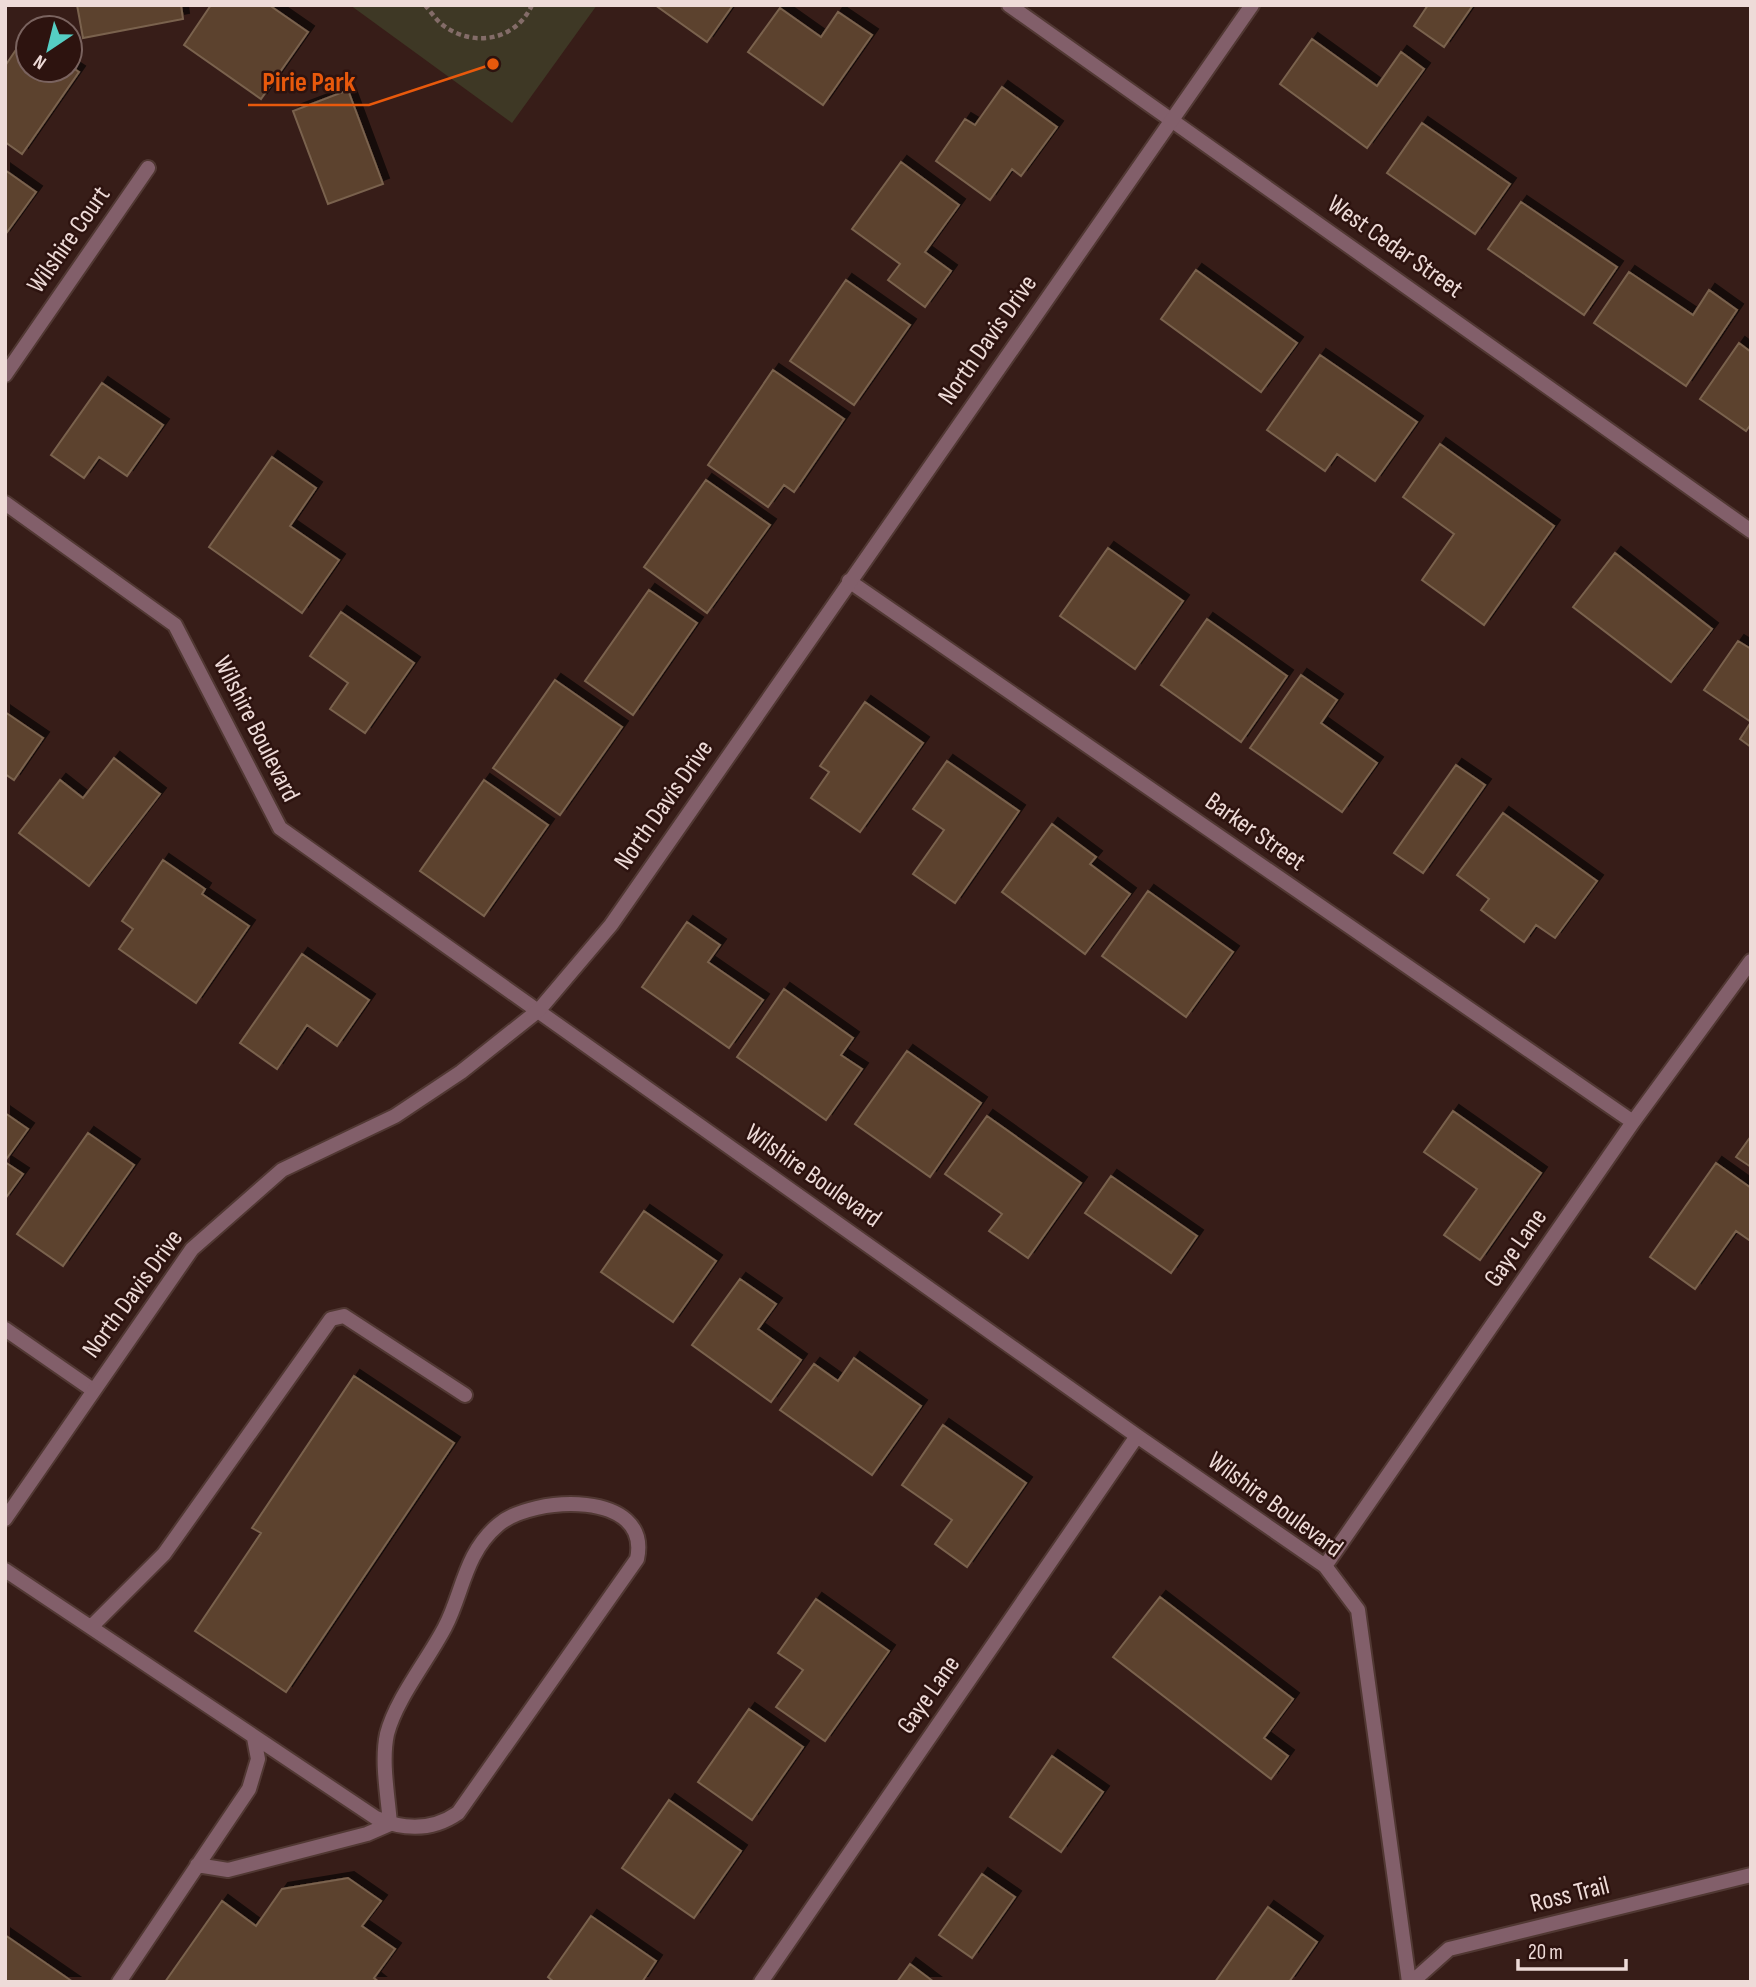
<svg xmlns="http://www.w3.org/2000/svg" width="1756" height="1987" viewBox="0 0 1756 1987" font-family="'Sofia Sans Condensed',sans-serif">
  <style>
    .green { fill: #3e3825 }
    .building { fill: #5b422d; stroke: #7a624e; stroke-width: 2; filter: url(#shadow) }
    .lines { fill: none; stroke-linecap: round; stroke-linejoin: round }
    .service-casing { stroke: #513833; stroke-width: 18 }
    .minor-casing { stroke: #513833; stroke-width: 18 }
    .tertiary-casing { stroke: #513833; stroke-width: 18 }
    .path { stroke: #836c68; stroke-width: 4.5; stroke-dasharray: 5 3.5; stroke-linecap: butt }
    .service { stroke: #825f6a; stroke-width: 14 }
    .minor { stroke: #825f6a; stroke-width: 14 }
    .tertiary { stroke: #825f6a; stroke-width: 14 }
    .labels { text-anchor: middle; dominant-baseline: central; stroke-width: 5; stroke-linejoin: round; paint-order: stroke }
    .street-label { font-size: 26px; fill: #eedbd8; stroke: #2d130f }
    .leader { fill: none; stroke: #e8590c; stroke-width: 2.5 }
    .callout-dot { fill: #e8590c; stroke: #2d130f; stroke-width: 2.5 }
    .callout-label { font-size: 28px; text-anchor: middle; font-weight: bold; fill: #e8590c; stroke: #2d130f; stroke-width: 5; stroke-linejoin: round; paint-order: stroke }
  </style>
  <defs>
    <filter id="shadow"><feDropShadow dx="6" dy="-6" stdDeviation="0" flood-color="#0009"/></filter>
  </defs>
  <rect width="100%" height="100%" fill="#371d18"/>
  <path class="green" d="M 350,5 L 597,5 L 512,123 Z"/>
  <path class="building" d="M 77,5 L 181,5 L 183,19 L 83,38 Z
    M 211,5 L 269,5 L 308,32 L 261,99 L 184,45 Z
    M 655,5 L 733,5 L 707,42 Z
    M 1428,5 L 1473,5 L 1444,47 L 1414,26 Z
    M 780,8 L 821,37 L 838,12 L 872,35 L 823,105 L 748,52 Z
    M 26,35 L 28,70 L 70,70 L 70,66 L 79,72 L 22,154 L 5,142 L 5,66 Z
    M 1312,39 L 1377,86 L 1401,52 L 1424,69 L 1367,148 L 1280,84 Z
    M 1002,87 L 1057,127 L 1021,176 L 1012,169 L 990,200 L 936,161 L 965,119 L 975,125 Z
    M 348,90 L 383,184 L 328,204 L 293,111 Z
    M 1422,123 L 1510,184 L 1475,234 L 1387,173 Z
    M 901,162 L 959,205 L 925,252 L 951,271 L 925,307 L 888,280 L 900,264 L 852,229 Z
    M 5,170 L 36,192 L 5,235 Z
    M 1521,202 L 1617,267 L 1584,315 L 1488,249 Z
    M 1196,270 L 1297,343 L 1261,392 L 1161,319 Z
    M 1629,272 L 1693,315 L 1709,290 L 1737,310 L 1686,386 L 1594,323 Z
    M 846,280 L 910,325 L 854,405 L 790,361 Z
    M 1739,343 L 1751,352 L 1751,424 L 1746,431 L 1700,399 Z
    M 1320,355 L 1417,422 L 1375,481 L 1337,454 L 1325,471 L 1267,430 Z
    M 773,370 L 844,419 L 794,492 L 784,485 L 768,507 L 708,465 Z
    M 102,383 L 163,425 L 127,476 L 99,457 L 84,478 L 51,455 Z
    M 1440,444 L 1554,526 L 1484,625 L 1422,580 L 1454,534 L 1403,497 Z
    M 272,457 L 316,488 L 290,526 L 339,560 L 302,613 L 209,547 Z
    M 706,480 L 770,525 L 707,613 L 644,567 Z
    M 1108,548 L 1183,601 L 1135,669 L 1060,616 Z
    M 1615,553 L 1712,629 L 1671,682 L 1573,607 Z
    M 649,590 L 697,623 L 633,715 L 585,681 Z
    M 341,612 L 414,663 L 365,733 L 330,709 L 348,683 L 310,656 Z
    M 1207,619 L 1287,676 L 1241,742 L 1161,685 Z
    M 1738,641 L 1751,649 L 1751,747 L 1740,739 L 1751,722 L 1704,690 Z
    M 1301,675 L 1337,700 L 1321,723 L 1377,763 L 1342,812 L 1250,748 Z
    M 555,680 L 622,727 L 560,815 L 493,768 Z
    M 865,702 L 923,743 L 860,832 L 811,798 L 829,772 L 820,766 Z
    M 5,712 L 43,738 L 14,780 L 5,774 Z
    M 114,758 L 160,794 L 89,886 L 19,833 L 60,780 L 83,798 Z
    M 947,761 L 1019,811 L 955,903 L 913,874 L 944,830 L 913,809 Z
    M 1456,765 L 1485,785 L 1423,873 L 1394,853 Z
    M 484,780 L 548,825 L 484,916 L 420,871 Z
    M 1503,813 L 1597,881 L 1555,938 L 1536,925 L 1524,942 L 1481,910 L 1489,899 L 1457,875 Z
    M 1052,824 L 1096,857 L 1090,864 L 1130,894 L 1085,954 L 1002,892 Z
    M 163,860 L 205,889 L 202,894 L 249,926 L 196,1003 L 119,949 L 133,929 L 122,921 Z
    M 1148,891 L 1233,952 L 1186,1017 L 1102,956 Z
    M 687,922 L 720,945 L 708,962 L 763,1000 L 729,1048 L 642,987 Z
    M 302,954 L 369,1000 L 337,1046 L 307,1025 L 277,1069 L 240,1043 Z
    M 784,989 L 853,1038 L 841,1055 L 862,1069 L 826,1120 L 737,1057 Z
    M 907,1051 L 981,1103 L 930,1177 L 855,1124 Z
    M 1453,1111 L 1541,1173 L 1480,1260 L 1444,1235 L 1477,1189 L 1424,1152 Z
    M 5,1113 L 28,1129 L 5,1161 Z
    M 987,1116 L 1081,1183 L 1028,1258 L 989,1231 L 1002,1214 L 945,1174 Z
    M 88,1133 L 134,1165 L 63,1266 L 17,1234 Z
    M 1751,1136 L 1751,1167 L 1736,1157 Z
    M 5,1162 L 23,1174 L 5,1199 Z
    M 1716,1163 L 1751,1188 L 1751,1238 L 1749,1240 L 1736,1231 L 1695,1289 L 1650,1257 Z
    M 1111,1176 L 1197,1236 L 1171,1273 L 1085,1213 Z
    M 644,1211 L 716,1261 L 673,1322 L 601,1272 Z
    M 740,1279 L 776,1304 L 758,1329 L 801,1360 L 771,1402 L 692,1345 Z
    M 854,1358 L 921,1406 L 872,1475 L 780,1410 L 814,1364 L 838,1381 Z
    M 354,1376 L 454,1443 L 286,1692 L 195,1631 L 261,1533 L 252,1528 Z
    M 943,1425 L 1026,1483 L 967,1567 L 935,1544 L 952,1520 L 902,1485 Z
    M 1160,1597 L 1293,1699 L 1264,1738 L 1288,1756 L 1271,1779 L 1113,1657 Z
    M 816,1599 L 889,1651 L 825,1741 L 776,1707 L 803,1670 L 778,1653 Z
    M 749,1709 L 803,1747 L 752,1820 L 698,1782 Z
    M 1052,1756 L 1103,1792 L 1061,1852 L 1010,1817 Z
    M 669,1800 L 741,1851 L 694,1918 L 622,1868 Z
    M 982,1874 L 1015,1897 L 972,1958 L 939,1935 Z
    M 348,1878 L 381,1901 L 362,1926 L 395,1949 L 374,1978 L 379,1982 L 165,1982 L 222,1901 L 256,1926 L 282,1889 Z
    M 1268,1907 L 1317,1942 L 1289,1982 L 1215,1982 Z
    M 591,1916 L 656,1961 L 642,1982 L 554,1982 L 548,1977 Z
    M 5,1935 L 73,1982 L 5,1982 Z
    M 910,1964 L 934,1982 L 897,1982 Z"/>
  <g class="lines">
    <defs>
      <path id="service" d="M 5,1570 L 376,1818 C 404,1830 432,1831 458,1813 L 637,1559 C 652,1490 533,1495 498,1525 C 464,1554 463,1593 445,1627 C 428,1660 396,1699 387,1734 C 381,1762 388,1796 390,1824
        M 91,1627 L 164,1554 L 331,1319 L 344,1316 L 465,1395
        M 197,1865 L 228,1870 L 367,1834 L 390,1824
        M 119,1982 L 249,1789 L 258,1759 L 254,1738"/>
      <path id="minor" d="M 1009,5 L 1751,531
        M 5,375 L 148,168
        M 5,503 L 175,625 L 280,828 L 1137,1436 L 1325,1566 L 1358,1610 L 1409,1982
        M 849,581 L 1633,1122
        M 5,1329 L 93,1390
        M 1325,1566 L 1633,1122 L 1751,961
        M 761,1982 L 1137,1436
        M 1412,1982 L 1449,1949 L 1751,1875"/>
      <path id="tertiary" d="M 5,1519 L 192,1249 L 282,1170 L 395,1116 L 461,1072 L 539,1010 L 611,925 L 1252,5"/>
    </defs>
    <use href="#service" class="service-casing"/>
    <use href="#minor" class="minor-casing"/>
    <use href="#tertiary" class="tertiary-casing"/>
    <path class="path" d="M 425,5 C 431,12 437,21 444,26 C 475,48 516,40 532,5"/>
    <use href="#service" class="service"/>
    <use href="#minor" class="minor"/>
    <use href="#tertiary" class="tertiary"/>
  </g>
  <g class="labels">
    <g class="street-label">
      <text transform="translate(69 240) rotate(-55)">Wilshire Court</text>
      <text transform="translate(1395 247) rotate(35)">West Cedar Street</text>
      <text transform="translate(988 340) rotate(-55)">North Davis Drive</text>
      <text transform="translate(256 729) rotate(63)">Wilshire Boulevard</text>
      <text transform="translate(664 805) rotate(-55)">North Davis Drive</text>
      <text transform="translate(1255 832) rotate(35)">Barker Street</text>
      <text transform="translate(813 1176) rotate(35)">Wilshire Boulevard</text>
      <text transform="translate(1516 1248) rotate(-55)">Gaye Lane</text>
      <text transform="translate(133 1294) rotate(-54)">North Davis Drive</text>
      <text transform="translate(1275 1505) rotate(36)">Wilshire Boulevard</text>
      <text transform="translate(929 1695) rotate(-55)">Gaye Lane</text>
      <text transform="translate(1570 1895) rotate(-14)">Ross Trail</text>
    </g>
  </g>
  <path class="leader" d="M493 64L369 105H248"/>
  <circle class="callout-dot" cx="493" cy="64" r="7"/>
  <g class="callout-label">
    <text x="309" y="91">Pirie Park</text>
  </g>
  <rect width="1756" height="1987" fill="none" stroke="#eedbd8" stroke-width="14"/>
  <g transform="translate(49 49) rotate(215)"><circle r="33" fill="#2d130f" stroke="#7a635f" stroke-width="2"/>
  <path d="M0-5L12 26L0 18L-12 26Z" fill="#55cec4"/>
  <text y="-10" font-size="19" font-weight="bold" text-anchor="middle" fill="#eedbd8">N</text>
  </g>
  <path d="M1518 1959v10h108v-10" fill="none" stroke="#eedbd8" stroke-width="3.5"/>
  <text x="1528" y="1959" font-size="21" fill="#eedbd8" stroke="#2d130f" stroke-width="5" paint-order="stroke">20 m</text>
</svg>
